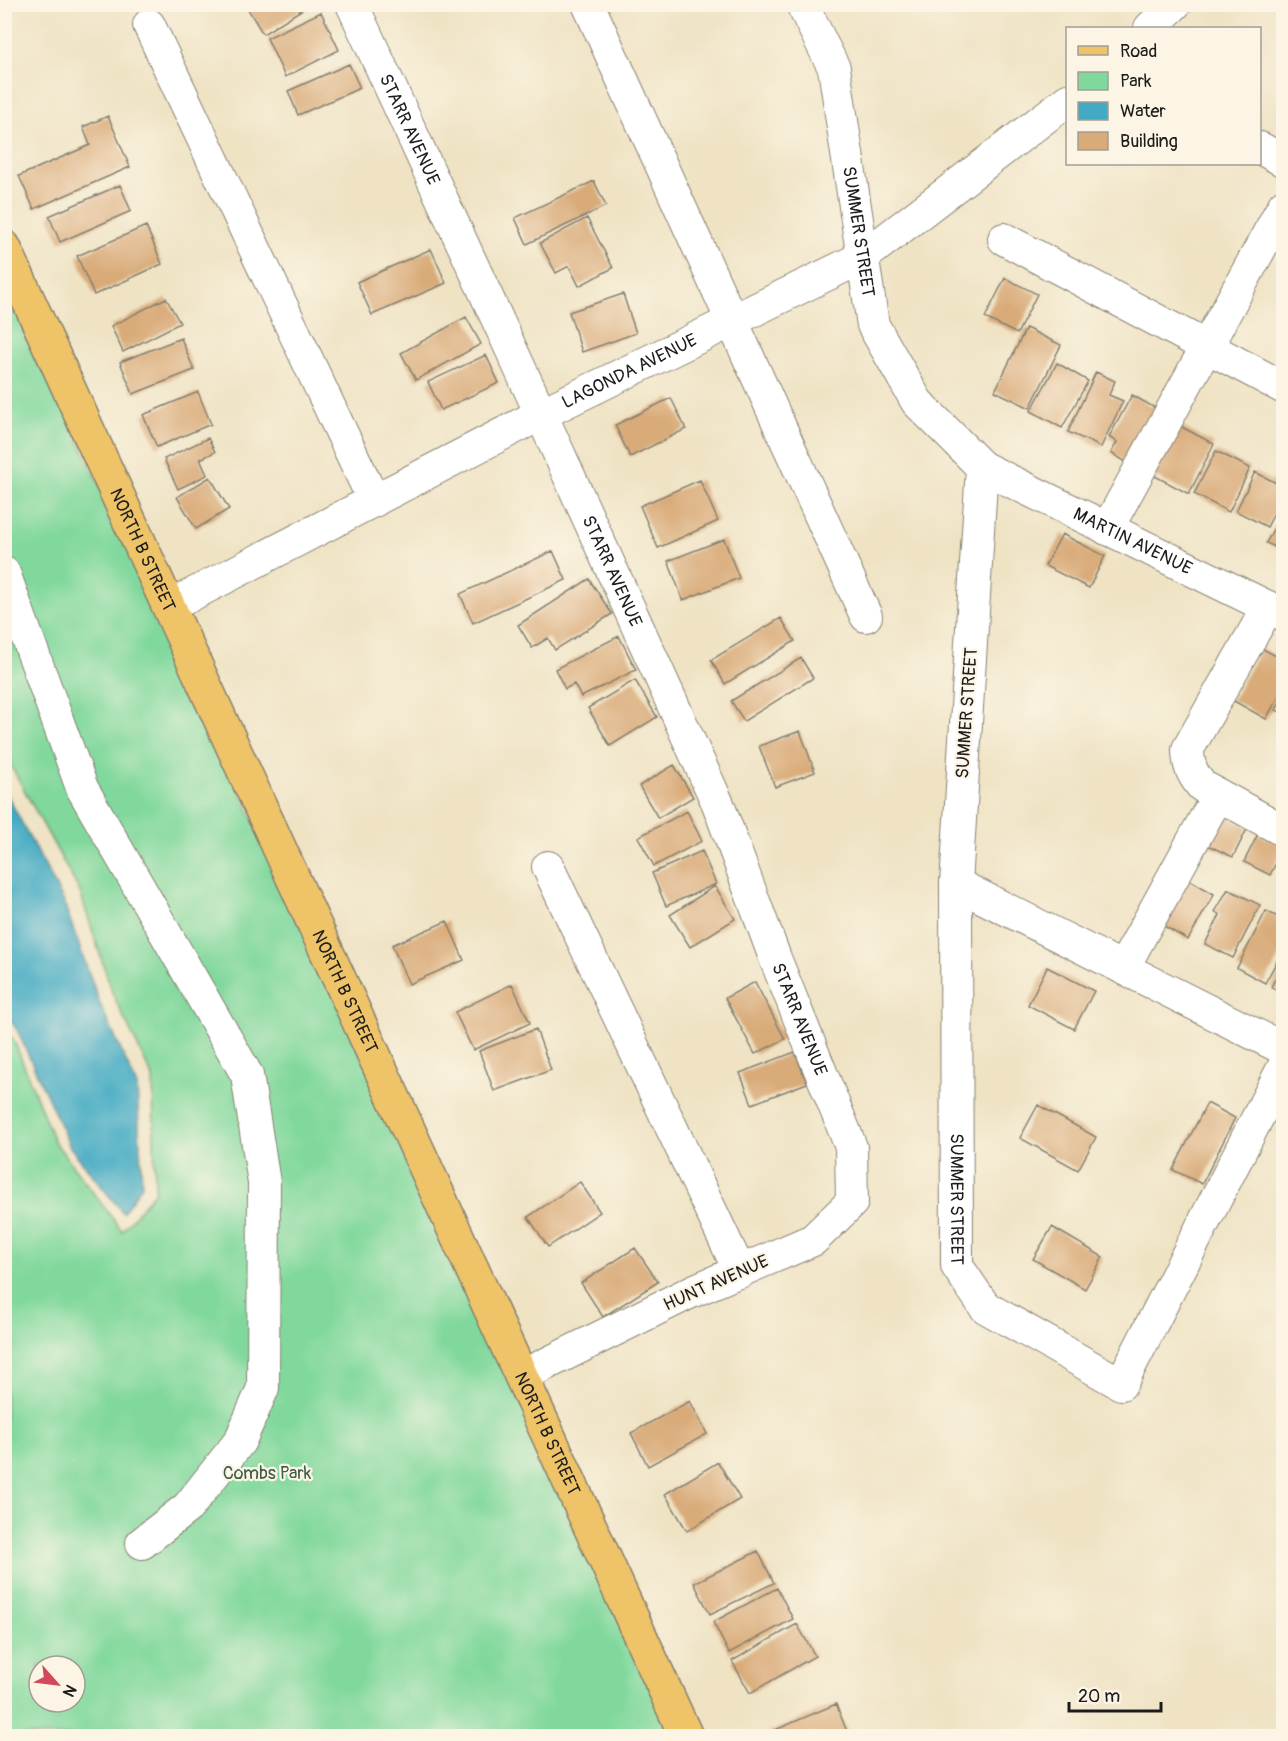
<svg xmlns="http://www.w3.org/2000/svg" width="1288" height="1741" viewBox="0 0 1288 1741" font-family="Pangolin,sans-serif">
  <style>
    .green { fill: #80d89c; stroke: #4e7a5c; stroke-width: 1.5; fill-rule: evenodd }
    .water { fill: #43aac3; stroke: #306370; stroke-width: 1.5 }
    .building { fill: #d9ab79 }
    .lines { fill: none; stroke-linecap: round; stroke-linejoin: round }
    .minor-casing { stroke: #868070; stroke-width: 34 }
    .major-casing { stroke: #868070; stroke-width: 36 }
    .minor { stroke: #fff; stroke-width: 32 }
    .major { stroke: #efc469; stroke-width: 33 }
    .labels { text-anchor: middle; dominant-baseline: central; stroke-width: 4.5; stroke-linejoin: round; paint-order: stroke }
    .street-label { font-size: 18px; fill: #1c1c1c; stroke: #fcf5e5 }
    .park-label { font-size: 18px; fill: #3f5e49; stroke: #fcf5e5 }
  </style>
  <rect width="100%" height="100%" fill="#fcf5e5"/>
  <filter id="ink" filterUnits="userSpaceOnUse"><feTurbulence type="fractalNoise" baseFrequency=".0167" numOctaves="2"/><feDisplacementMap in="SourceGraphic" scale="12" xChannelSelector="R" yChannelSelector="G"/><feConvolveMatrix kernelMatrix="1 2 1 2 8 2 1 2 1" color-interpolation-filters="sRGB"/></filter>
  <filter id="wash" filterUnits="userSpaceOnUse"><feTurbulence type="fractalNoise" baseFrequency=".008" numOctaves="4" result="noise"/><feDisplacementMap in="SourceGraphic" scale="24" xChannelSelector="R" yChannelSelector="G"/><feGaussianBlur stdDeviation="1.35" result="paint"/><feColorMatrix in="noise" values="0 0 0 0 0 0 0 0 0 0 0 0 0 0 0 0 0 1.4 0 .05"/><feComposite in="paint" operator="in"/></filter>
  <g filter="url(#wash)">
    <rect width="100%" height="100%" fill="#efe3c4"/>
    <path class="green" d="M 4,277 L 674,1736 L 5,1736 L 5,1028 L 15,1043 L 54,1141 L 122,1231 L 155,1191 L 153,1078 L 113,995 L 80,892 L 5,755 ZM 39,1666 L 75,1666 L 75,1702 L 39,1702 Z"/>
    <path class="water" d="M 4,789 L 63,900 L 100,1004 L 137,1086 L 142,1185 L 123,1213 L 70,1147 L 17,1030 L 5,1012 Z"/>
    <g id="blocks">
      <path class="building" d="M 255,4 L 311,4 L 263,34 L 248,9 Z
        M 321,12 L 339,50 L 285,77 L 267,38 Z
        M 349,64 L 360,88 L 298,115 L 288,91 Z
        M 108,116 L 130,167 L 34,209 L 19,176 L 90,145 L 83,127 Z
        M 594,181 L 606,206 L 527,244 L 515,218 Z
        M 120,185 L 131,211 L 60,242 L 49,216 Z
        M 587,218 L 613,268 L 579,286 L 569,266 L 556,273 L 540,243 Z
        M 146,226 L 162,264 L 94,295 L 77,256 Z
        M 431,249 L 446,283 L 372,315 L 357,282 Z
        M 1005,278 L 1037,294 L 1017,334 L 985,318 Z
        M 623,294 L 636,333 L 582,352 L 569,312 Z
        M 166,298 L 180,323 L 123,352 L 111,326 Z
        M 466,317 L 481,344 L 416,380 L 401,353 Z
        M 1026,328 L 1061,345 L 1030,408 L 995,391 Z
        M 181,338 L 194,370 L 133,394 L 120,362 Z
        M 486,355 L 499,383 L 441,410 L 428,382 Z
        M 1057,363 L 1088,381 L 1062,428 L 1031,411 Z
        M 1096,372 L 1115,381 L 1109,395 L 1123,401 L 1101,447 L 1068,432 Z
        M 198,392 L 211,424 L 157,447 L 143,415 Z
        M 1132,395 L 1166,414 L 1136,468 L 1111,453 L 1117,442 L 1109,437 Z
        M 671,398 L 686,429 L 630,457 L 615,425 Z
        M 1178,425 L 1214,444 L 1189,494 L 1153,475 Z
        M 208,438 L 215,452 L 200,459 L 207,475 L 178,489 L 164,459 Z
        M 1216,451 L 1250,468 L 1229,512 L 1194,494 Z
        M 1255,472 L 1284,487 L 1284,494 L 1267,527 L 1236,511 Z
        M 210,477 L 229,509 L 196,529 L 177,497 Z
        M 700,480 L 718,521 L 658,548 L 640,506 Z
        M 1284,509 L 1284,551 L 1266,543 Z
        M 1062,534 L 1105,556 L 1089,588 L 1045,566 Z
        M 724,539 L 739,578 L 683,600 L 668,561 Z
        M 553,551 L 566,580 L 473,623 L 460,594 Z
        M 589,579 L 612,614 L 555,650 L 548,638 L 532,648 L 518,625 Z
        M 781,618 L 795,641 L 725,684 L 711,660 Z
        M 619,636 L 636,670 L 581,697 L 574,684 L 565,689 L 555,669 Z
        M 1261,648 L 1284,660 L 1284,687 L 1266,719 L 1232,700 Z
        M 801,658 L 813,678 L 744,721 L 731,701 Z
        M 635,680 L 657,717 L 610,746 L 588,708 Z
        M 1284,694 L 1284,714 L 1276,710 Z
        M 800,731 L 815,772 L 775,787 L 759,746 Z
        M 674,765 L 693,797 L 658,818 L 639,786 Z
        M 687,811 L 702,841 L 654,866 L 638,837 Z
        M 1220,813 L 1248,827 L 1233,857 L 1205,844 Z
        M 1258,834 L 1284,847 L 1270,875 L 1244,862 Z
        M 702,851 L 716,884 L 666,906 L 652,873 Z
        M 1183,876 L 1214,894 L 1188,940 L 1157,922 Z
        M 715,886 L 735,919 L 690,947 L 670,915 Z
        M 1228,889 L 1260,905 L 1233,958 L 1205,944 L 1220,915 L 1215,912 Z
        M 1266,911 L 1284,920 L 1284,948 L 1265,983 L 1237,968 Z
        M 447,921 L 464,960 L 409,984 L 392,945 Z
        M 1284,962 L 1284,994 L 1271,987 Z
        M 1047,967 L 1094,991 L 1074,1029 L 1028,1005 Z
        M 755,982 L 785,1039 L 755,1054 L 725,998 Z
        M 512,984 L 530,1023 L 473,1050 L 455,1012 Z
        M 536,1029 L 551,1070 L 494,1091 L 479,1051 Z
        M 795,1052 L 807,1083 L 752,1104 L 740,1073 Z
        M 1207,1103 L 1235,1118 L 1202,1184 L 1173,1170 Z
        M 1038,1105 L 1096,1137 L 1078,1170 L 1020,1138 Z
        M 580,1182 L 600,1212 L 548,1247 L 528,1217 Z
        M 1052,1227 L 1103,1257 L 1085,1289 L 1033,1259 Z
        M 635,1248 L 658,1282 L 603,1317 L 581,1283 Z
        M 690,1401 L 707,1434 L 648,1466 L 631,1433 Z
        M 718,1462 L 740,1499 L 687,1531 L 665,1494 Z
        M 758,1551 L 774,1583 L 710,1614 L 694,1583 Z
        M 777,1588 L 793,1619 L 729,1653 L 713,1622 Z
        M 797,1624 L 815,1656 L 750,1693 L 732,1661 Z
        M 836,1704 L 848,1734 L 842,1736 L 770,1736 L 768,1733 Z"/>
    </g>
  </g>
  <g filter="url(#ink)">
    <use href="#blocks" fill-opacity="0" stroke="#868070" stroke-width="1.5"/>
    <g class="lines">
      <defs>
        <g id="minor">
          <path id="s1" d="M 352,4 L 541,414 L 718,804 L 775,958 L 851,1147 L 852,1202 L 813,1240 L 693,1291 L 522,1376"/>
          <path d="M 588,4 L 866,616"/>
          <path id="s2" d="M 802,4 L 834,68 L 873,325 L 917,402 L 982,467 L 956,884 L 957,1266 L 985,1307 L 1121,1384 L 1284,1066"/>
          <path d="M 149,25 L 374,501"/>
          <path d="M 1150,28 L 1175,4"/>
          <path d="M 1260,148 L 1284,161"/>
          <path d="M 1004,239 L 1284,388"/>
          <path id="s3" d="M 982,467 L 1284,615"/>
          <path d="M 1107,529 L 1284,205"/>
          <path d="M 4,573 L 82,788 L 247,1075 L 264,1183 L 263,1388 L 240,1441 L 188,1507 L 142,1543"/>
          <path id="s4" d="M 170,606 L 541,414 L 863,257 L 1068,100"/>
          <path d="M 1268,607 L 1188,749 C 1188,765 1192,774 1202,786 L 1284,831"/>
          <path d="M 548,867 L 740,1272"/>
          <path d="M 956,884 L 1284,1049"/>
          <path d="M 1123,968 L 1218,795"/>
        </g>
        <g id="major">
          <path id="s5" d="M 4,247 L 686,1736"/>
        </g>
      </defs>
      <use href="#minor" class="minor-casing"/>
      <use href="#major" class="major-casing"/>
      <use href="#minor" class="minor"/>
      <use href="#major" class="major"/>
    </g>
  </g>
  <g class="labels">
    <g class="street-label">
      <text stroke="none"><textPath href="#s1" startOffset="138">STARR AVENUE</textPath></text>
      <text stroke="none"><textPath href="#s2" startOffset="237">SUMMER STREET</textPath></text>
      <text stroke="none"><textPath href="#s4" startOffset="516">LAGONDA AVENUE</textPath></text>
      <text stroke="none"><textPath href="#s3" startOffset="168">MARTIN AVENUE</textPath></text>
      <text stroke="none"><textPath href="#s5" startOffset="333">NORTH B STREET</textPath></text>
      <text stroke="none"><textPath href="#s1" startOffset="624">STARR AVENUE</textPath></text>
      <text transform="translate(967 713) rotate(-86)">SUMMER STREET</text>
      <text stroke="none"><textPath href="#s5" startOffset="819">NORTH B STREET</textPath></text>
      <text stroke="none"><textPath href="#s1" startOffset="1110">STARR AVENUE</textPath></text>
      <text stroke="none"><textPath href="#s2" startOffset="1245">SUMMER STREET</textPath></text>
      <text transform="translate(716 1283) rotate(-24)">HUNT AVENUE</text>
      <text stroke="none"><textPath href="#s5" startOffset="1305">NORTH B STREET</textPath></text>
    </g>
    <g class="park-label">
      <text x="267" y="1473">Combs Park</text>
    </g>
  </g>
  <rect width="1288" height="1741" fill="none" stroke="#fcf5e5" stroke-width="24"/>
  <rect x="1066" y="27" width="195" height="138" fill="#fcf5e5" stroke="#a29e95" stroke-width="1.5"/>
  <rect x="1078" y="46" width="30" height="9" fill="#efc469" stroke="#a29e95" stroke-width="1.5"/>
  <text x="1120" y="57" font-size="18" fill="#1c1c1c">Road</text>
  <rect x="1078" y="72" width="30" height="18" fill="#80d89c" stroke="#a29e95" stroke-width="1.5"/>
  <text x="1120" y="87" font-size="18" fill="#1c1c1c">Park</text>
  <rect x="1078" y="102" width="30" height="18" fill="#43aac3" stroke="#a29e95" stroke-width="1.5"/>
  <text x="1120" y="117" font-size="18" fill="#1c1c1c">Water</text>
  <rect x="1078" y="132" width="30" height="18" fill="#d9ab79" stroke="#a29e95" stroke-width="1.5"/>
  <text x="1120" y="147" font-size="18" fill="#1c1c1c">Building</text>
  <g transform="translate(57 1684) rotate(118)"><circle r="28" fill="#fcf5e5" stroke="#a29e95" stroke-width="1.5"/>
  <path d="M0-4.5L10 22L0 15L-10 22Z" fill="#d1495b"/>
  <text y="-9" font-size="16" font-weight="bold" text-anchor="middle" fill="#1c1c1c">N</text>
  </g>
  <path d="M1069 1702v9h92v-9" fill="none" stroke="#1c1c1c" stroke-width="3"/>
  <text x="1078" y="1702" font-size="18" fill="#1c1c1c" stroke="#fcf5e5" stroke-width="4.5" paint-order="stroke">20 m</text>
</svg>
